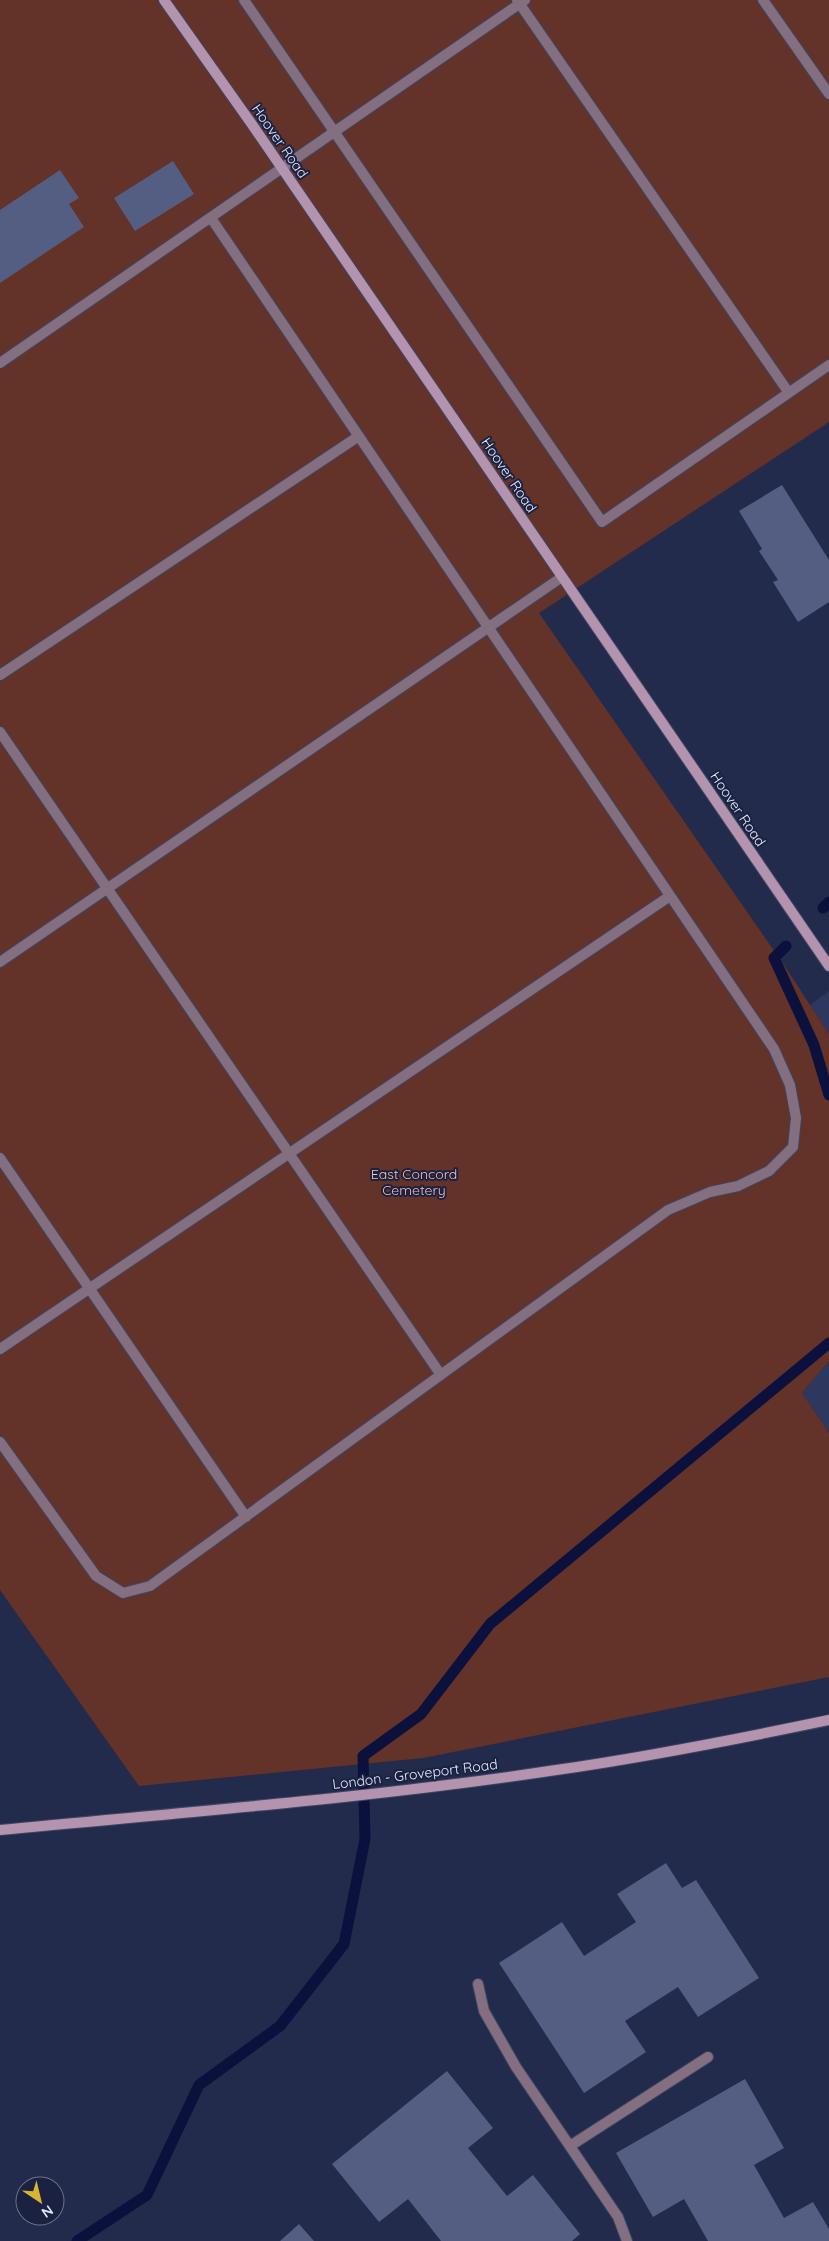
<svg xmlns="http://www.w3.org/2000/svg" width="829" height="2241" viewBox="0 0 829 2241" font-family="Quicksand,sans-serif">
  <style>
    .built { fill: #2e375d }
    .green { fill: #633229 }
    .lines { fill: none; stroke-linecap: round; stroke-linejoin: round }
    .stream { stroke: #0b113c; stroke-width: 11 }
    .building { fill: #535e82 }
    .lane-casing { stroke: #3e4665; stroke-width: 12 }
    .secondary-casing { stroke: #3e4665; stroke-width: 12 }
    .lane { stroke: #846f80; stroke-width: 10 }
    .secondary { stroke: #b493af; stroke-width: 10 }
    .labels { text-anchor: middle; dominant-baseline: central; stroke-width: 4; stroke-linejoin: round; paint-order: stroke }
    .street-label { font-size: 14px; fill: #e5ebfc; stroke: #1a2141 }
    .park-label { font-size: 14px; fill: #f8bfb4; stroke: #1a2141 }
  </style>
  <rect width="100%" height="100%" fill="#232b4c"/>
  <path class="built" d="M 829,991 L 829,1034 L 810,1005 Z
    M 829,1361 L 829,1433 L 802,1393 Z"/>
  <path class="green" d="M 0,0 L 829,0 L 829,422 L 539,613 L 784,965 L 829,1034 L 829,1361 L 802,1393 L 829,1433 L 829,1677 L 423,1758 L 139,1786 L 0,1590 Z"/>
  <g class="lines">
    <path class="stream" d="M 823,908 L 829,902
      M 786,946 L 774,958 L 814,1045 L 829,1095
      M 77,2241 L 147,2195 L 199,2085 L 280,2026 L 344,1944 L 365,1839 L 363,1756 L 421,1714 L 490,1624 L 829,1343"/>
  </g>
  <path class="building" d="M 173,161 L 194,194 L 135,231 L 114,198 Z
    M 60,170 L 79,198 L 69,204 L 84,227 L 0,283 L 0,210 Z
    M 782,485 L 829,560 L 829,602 L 798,622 L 773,582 L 778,580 L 759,551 L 762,549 L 739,511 Z
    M 666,1863 L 682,1888 L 696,1880 L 759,1978 L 698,2017 L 678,1987 L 625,2021 L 646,2052 L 584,2093 L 499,1963 L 562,1922 L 584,1956 L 636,1922 L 617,1894 Z
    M 447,2071 L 493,2128 L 468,2148 L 507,2196 L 533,2175 L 580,2234 L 572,2241 L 441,2241 L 408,2199 L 379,2222 L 332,2164 Z
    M 745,2079 L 784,2148 L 754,2165 L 784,2218 L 813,2202 L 829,2229 L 829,2241 L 708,2241 L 684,2199 L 653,2217 L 616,2153 Z
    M 299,2224 L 314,2241 L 280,2241 Z"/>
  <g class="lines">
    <defs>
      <path id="lane" d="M 244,0 L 602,522 L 829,365
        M 517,0 L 789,393
        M 763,0 L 829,94
        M 0,363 L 525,0
        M 0,675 L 359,436
        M 0,732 L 441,1375
        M 0,962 L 562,577
        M 0,1158 L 246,1517
        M 0,1349 L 670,896
        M 0,1442 L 96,1576 L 123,1593 L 150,1586 L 668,1210 L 710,1192 L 738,1186 L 769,1171 L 793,1147 L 796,1118 L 790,1085 L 774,1049 L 211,218
        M 478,1984 L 484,2011 L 516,2067 L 618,2217 L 627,2241
        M 570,2146 L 708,2057"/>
      <path id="secondary" d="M 164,0 L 251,123 L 829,966
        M 0,1830 C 185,1812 372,1798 556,1770 C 648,1757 738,1739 829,1720"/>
    </defs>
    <use href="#lane" class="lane-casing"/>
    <use href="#secondary" class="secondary-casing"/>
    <use href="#lane" class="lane"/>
    <use href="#secondary" class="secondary"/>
  </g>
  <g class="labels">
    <g class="street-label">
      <text transform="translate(280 141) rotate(55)">Hoover Road</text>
      <text transform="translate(509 475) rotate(56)">Hoover Road</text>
      <text transform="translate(738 809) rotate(56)">Hoover Road</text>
      <text transform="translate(415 1774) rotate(-7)">London - Groveport Road</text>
    </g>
    <g class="park-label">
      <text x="414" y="1174">East Concord<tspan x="414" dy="16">Cemetery</tspan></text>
    </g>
  </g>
  <g transform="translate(40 2201) rotate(145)"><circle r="24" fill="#1a2141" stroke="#6b728c"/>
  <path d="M0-4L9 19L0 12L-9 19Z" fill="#d9b334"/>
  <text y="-8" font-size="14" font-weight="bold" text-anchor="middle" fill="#e5ebfc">N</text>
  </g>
</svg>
